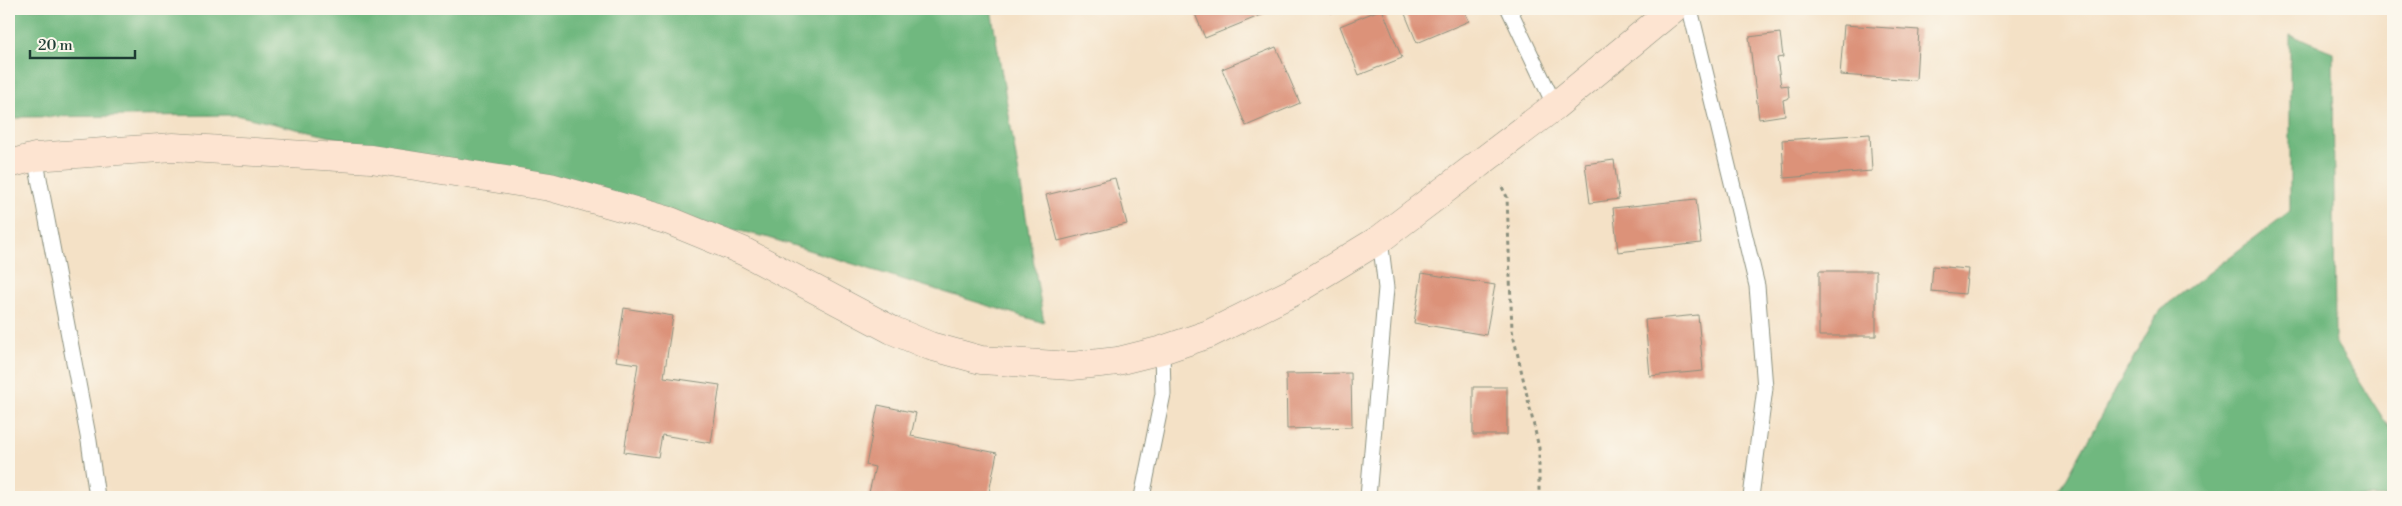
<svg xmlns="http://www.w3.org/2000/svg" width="2402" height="506" viewBox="0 0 2402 506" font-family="'Libre Bodoni',serif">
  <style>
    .forest { fill: #70b87f; stroke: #487a5a }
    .building { fill: #dc9279 }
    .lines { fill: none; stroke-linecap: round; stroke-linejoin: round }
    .lane-casing { stroke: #8a8f7d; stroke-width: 17 }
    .secondary-casing { stroke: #8a8f7d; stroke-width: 29 }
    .path { stroke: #8a8f7d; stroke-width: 3; stroke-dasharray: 4 4; stroke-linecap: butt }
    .lane { stroke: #fff; stroke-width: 15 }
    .secondary { stroke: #fde4d1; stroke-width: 28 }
  </style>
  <rect width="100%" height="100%" fill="#fbf7ec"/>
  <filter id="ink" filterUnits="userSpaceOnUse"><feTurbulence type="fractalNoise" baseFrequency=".02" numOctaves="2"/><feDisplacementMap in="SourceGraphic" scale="10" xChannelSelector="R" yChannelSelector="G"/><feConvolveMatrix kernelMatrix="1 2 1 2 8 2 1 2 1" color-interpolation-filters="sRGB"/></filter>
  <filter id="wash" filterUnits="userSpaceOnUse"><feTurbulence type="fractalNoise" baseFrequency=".0096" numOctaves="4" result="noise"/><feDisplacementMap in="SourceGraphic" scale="20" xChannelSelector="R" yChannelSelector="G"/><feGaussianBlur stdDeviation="1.12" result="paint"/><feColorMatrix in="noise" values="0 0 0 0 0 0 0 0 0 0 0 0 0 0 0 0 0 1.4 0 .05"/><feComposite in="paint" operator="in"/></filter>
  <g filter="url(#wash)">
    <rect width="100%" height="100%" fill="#f4e1c6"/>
    <path class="forest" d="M 9,9 L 991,9 L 1044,323 L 766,237 L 236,115 L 23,117 L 9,121 Z
      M 2290,35 L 2333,52 L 2335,343 L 2393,434 L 2393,497 L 2056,497 L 2160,310 L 2290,211 Z"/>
    <g id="blocks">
      <path class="building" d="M 1193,9 L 1262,9 L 1264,14 L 1205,38 Z
        M 1329,9 L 1341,9 L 1331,13 Z
        M 1382,9 L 1402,58 L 1359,75 L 1340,26 Z
        M 1403,9 L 1463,9 L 1469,21 L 1417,43 Z
        M 1844,25 L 1919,30 L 1916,80 L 1840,75 Z
        M 1780,33 L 1783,57 L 1777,58 L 1781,86 L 1788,85 L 1789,98 L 1783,100 L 1785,115 L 1759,119 L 1749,37 Z
        M 1276,47 L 1300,103 L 1246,126 L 1222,69 Z
        M 1870,134 L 1872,171 L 1784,178 L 1782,140 Z
        M 1614,160 L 1619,199 L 1590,203 L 1585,164 Z
        M 1115,178 L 1127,224 L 1058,241 L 1046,195 Z
        M 1696,199 L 1701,243 L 1618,252 L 1613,208 Z
        M 1933,266 L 1968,269 L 1965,294 L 1931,291 Z
        M 1819,271 L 1876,271 L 1876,336 L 1819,336 Z
        M 1422,273 L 1495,285 L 1486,335 L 1414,323 Z
        M 624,308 L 673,316 L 664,377 L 720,385 L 711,443 L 662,435 L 658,457 L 624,452 L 638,364 L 616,361 Z
        M 1698,315 L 1703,371 L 1650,376 L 1645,320 Z
        M 1351,373 L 1352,427 L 1287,429 L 1286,374 Z
        M 1473,387 L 1507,387 L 1507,435 L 1473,435 Z
        M 878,405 L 916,413 L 911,436 L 997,453 L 988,497 L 868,497 L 875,467 L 866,465 Z"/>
    </g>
  </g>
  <g filter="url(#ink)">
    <use href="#blocks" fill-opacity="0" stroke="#8a8f7d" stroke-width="1"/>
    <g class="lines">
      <defs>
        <path id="lane" d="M 1509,9 L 1555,106
          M 1690,9 L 1757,286 L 1765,388 L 1751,497
          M 35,157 L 89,441 L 97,497
          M 1142,497 L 1163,394 L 1162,350
          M 1368,497 L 1386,288 L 1380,239"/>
        <path id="secondary" d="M 9,164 L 35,157 L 173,147 L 371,159 L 550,187 L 670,221 L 743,251 L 892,330 L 930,346 L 981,360 L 1072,366 L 1118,361 L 1162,350 L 1209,334 L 1293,292 L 1380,239 L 1555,106 L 1673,9"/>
      </defs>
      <use href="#lane" class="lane-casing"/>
      <use href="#secondary" class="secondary-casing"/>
      <path class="path" d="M 1502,187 L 1507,197 L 1512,330 L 1539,448 L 1539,497"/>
      <use href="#lane" class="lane"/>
      <use href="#secondary" class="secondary"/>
    </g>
  </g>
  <rect width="2402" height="506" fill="none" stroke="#fbf7ec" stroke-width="30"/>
  <path d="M30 50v8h105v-8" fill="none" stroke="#1f3d34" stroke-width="2.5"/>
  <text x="38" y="50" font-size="15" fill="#1f3d34" stroke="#fbf7ec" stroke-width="4" paint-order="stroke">20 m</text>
</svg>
